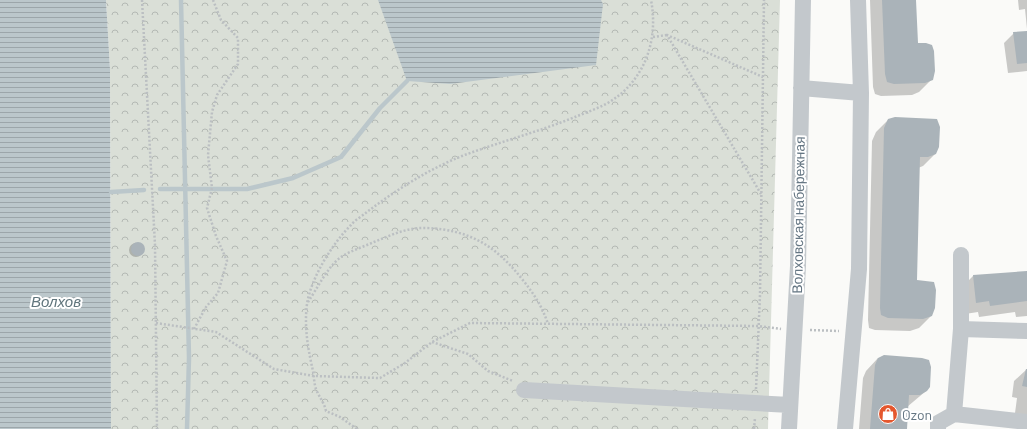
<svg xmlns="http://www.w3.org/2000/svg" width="1027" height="429" viewBox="0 0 1027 429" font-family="Barlow,sans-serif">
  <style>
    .park { fill: url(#park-crowns) }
    .water { fill: url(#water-rules) }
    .shadow { fill: #0003 }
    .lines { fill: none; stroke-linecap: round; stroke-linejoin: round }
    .stream { stroke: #bbc7cb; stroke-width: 4.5 }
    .building { fill: #aab3b9 }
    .path { stroke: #bbbfc2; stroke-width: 2.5; stroke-dasharray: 2 2; stroke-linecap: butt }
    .minor { stroke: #c3c8cc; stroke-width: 16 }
    .labels { text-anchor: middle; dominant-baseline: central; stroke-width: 4; stroke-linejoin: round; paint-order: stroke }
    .street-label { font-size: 14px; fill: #657683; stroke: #fff }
    .poi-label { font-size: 14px; fill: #657683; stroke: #fff; text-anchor: start }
    .water-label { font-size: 15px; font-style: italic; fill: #60757c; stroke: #fff }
  </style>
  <defs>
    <pattern id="park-crowns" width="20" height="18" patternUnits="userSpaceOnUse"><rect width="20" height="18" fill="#dadfd7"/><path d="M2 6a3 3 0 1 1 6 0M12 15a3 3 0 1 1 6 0" fill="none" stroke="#b4b9b4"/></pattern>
    <pattern id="water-rules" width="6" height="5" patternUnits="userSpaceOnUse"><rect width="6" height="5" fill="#bbc7cb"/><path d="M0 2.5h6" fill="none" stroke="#9ca6aa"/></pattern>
  </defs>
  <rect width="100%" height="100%" fill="#fafaf8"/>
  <path class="park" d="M 106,0 L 780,0 L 768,429 L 111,429 L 110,69 Z"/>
  <path class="water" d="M 0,0 L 106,0 L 110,69 L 111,429 L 0,429 Z
    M 378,0 L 601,0 L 603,4 L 596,65 L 450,84 L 407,81 Z"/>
  <path class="shadow" d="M 870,0 L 915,0 L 917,44 L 932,79 L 919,92 L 912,95 L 881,96 L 875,94 L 873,87 Z
    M 1018,0 L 1027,0 L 1027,29 L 1025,9 L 1019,10 Z
    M 1027,32 L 1027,71 L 1008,73 L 1004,43 L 1014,33 Z
    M 888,120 L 935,154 L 923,166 L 918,168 L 916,281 L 932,315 L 919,328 L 910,331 L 875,330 L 869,328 L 868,320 L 872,141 L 876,132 Z
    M129 250a7 7 0 1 1 14 0a7 7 0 1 1-14 0Z
    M 1027,272 L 1027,316 L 1016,317 L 1015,312 L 979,317 L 978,312 L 965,314 L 962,287 L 973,276 Z
    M 878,358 L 926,391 L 907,407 L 905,429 L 859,429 L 863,378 L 866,371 Z
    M 1026,370 L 1027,370 L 1027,415 L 1015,413 L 1017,398 L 1012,397 L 1014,381 Z"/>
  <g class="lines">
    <path class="stream" d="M 181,0 L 189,358 L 187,429
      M 160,189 L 247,189 L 293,178 L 341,157 L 380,108 L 407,81
      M 111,192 L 144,190"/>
  </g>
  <path class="building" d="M 882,0 L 916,0 L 918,43 L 926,43 L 932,45 L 934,51 L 935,71 L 933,80 L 925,83 L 894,84 L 887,82 L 885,74 Z
    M 1027,31 L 1027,63 L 1017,64 L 1013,32 Z
    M 895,117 L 937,119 L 940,127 L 939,147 L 936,154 L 928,157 L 920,157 L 917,280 L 934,282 L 936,290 L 935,308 L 932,316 L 923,319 L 888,318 L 881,315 L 880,308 L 884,128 L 888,119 Z
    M131 249a7 7 0 1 1 14 0a7 7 0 1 1-14 0Z
    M 1027,271 L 1027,301 L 990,306 L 989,301 L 976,303 L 973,275 Z
    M 884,355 L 922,358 L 929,360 L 931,367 L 930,387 L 927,391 L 920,395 L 909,395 L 907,429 L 870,429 L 875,365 L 878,358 Z
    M 1026,369 L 1027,369 L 1027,387 L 1022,386 Z"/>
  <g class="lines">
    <path class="path" d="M 142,0 L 155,245 L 157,429
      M 653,37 L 667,35
      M 761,194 L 667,35 L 763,77
      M 308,302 C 317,289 328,266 341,257 C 350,251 363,247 374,242 C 391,235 408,227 427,228 C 470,230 496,246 522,279 C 534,294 542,306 548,324
      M 156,323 L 216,332 L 274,369 L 314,376 L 380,378 L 405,363 L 432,342 L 470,323 L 759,326 L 781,329
      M 194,329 L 206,307 L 218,293 L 227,261 L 216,236 L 207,208 L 212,188 L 208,155 L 212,112 L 217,95 L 238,64 L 238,38 L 221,20 L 213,0
      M 810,330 L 839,331
      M 432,342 L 468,354 L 488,371 L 513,381
      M 756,389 L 760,295 L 764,0
      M 357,429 L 340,417 L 326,411 C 324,402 319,397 316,389 C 314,383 314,377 313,371 C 308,349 304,327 307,304 C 311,278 332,244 351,225 C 355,220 362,216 367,212 C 396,190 429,169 462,156 C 499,142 538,132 575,117 C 585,113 596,109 606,104 C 644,83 659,41 651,0
      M 754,429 L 755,418"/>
    <path class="minor" d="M 801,88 L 861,93
      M 961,255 L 961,329 L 954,414 L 1027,422
      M 961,329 L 1027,331
      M 524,390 L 790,405
      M 789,429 L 798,266 L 803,0
      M 845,429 L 859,269 L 861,93 L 858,0
      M 938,429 L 938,423 L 954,414"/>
  </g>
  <defs>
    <symbol id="shop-disc" viewBox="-11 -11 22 22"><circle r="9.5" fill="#e4572e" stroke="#fff"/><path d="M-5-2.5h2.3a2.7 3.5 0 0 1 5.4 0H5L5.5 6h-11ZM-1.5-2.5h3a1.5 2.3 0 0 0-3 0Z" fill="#fff"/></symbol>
  </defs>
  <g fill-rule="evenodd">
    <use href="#shop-disc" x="877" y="403" width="22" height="22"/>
  </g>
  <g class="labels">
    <g class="street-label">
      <text transform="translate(798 215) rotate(-89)">Волховская набережная</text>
    </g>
    <g class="poi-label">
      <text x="902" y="414">Ozon</text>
    </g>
    <g class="water-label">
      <text x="56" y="301">Волхов</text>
    </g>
  </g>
</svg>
